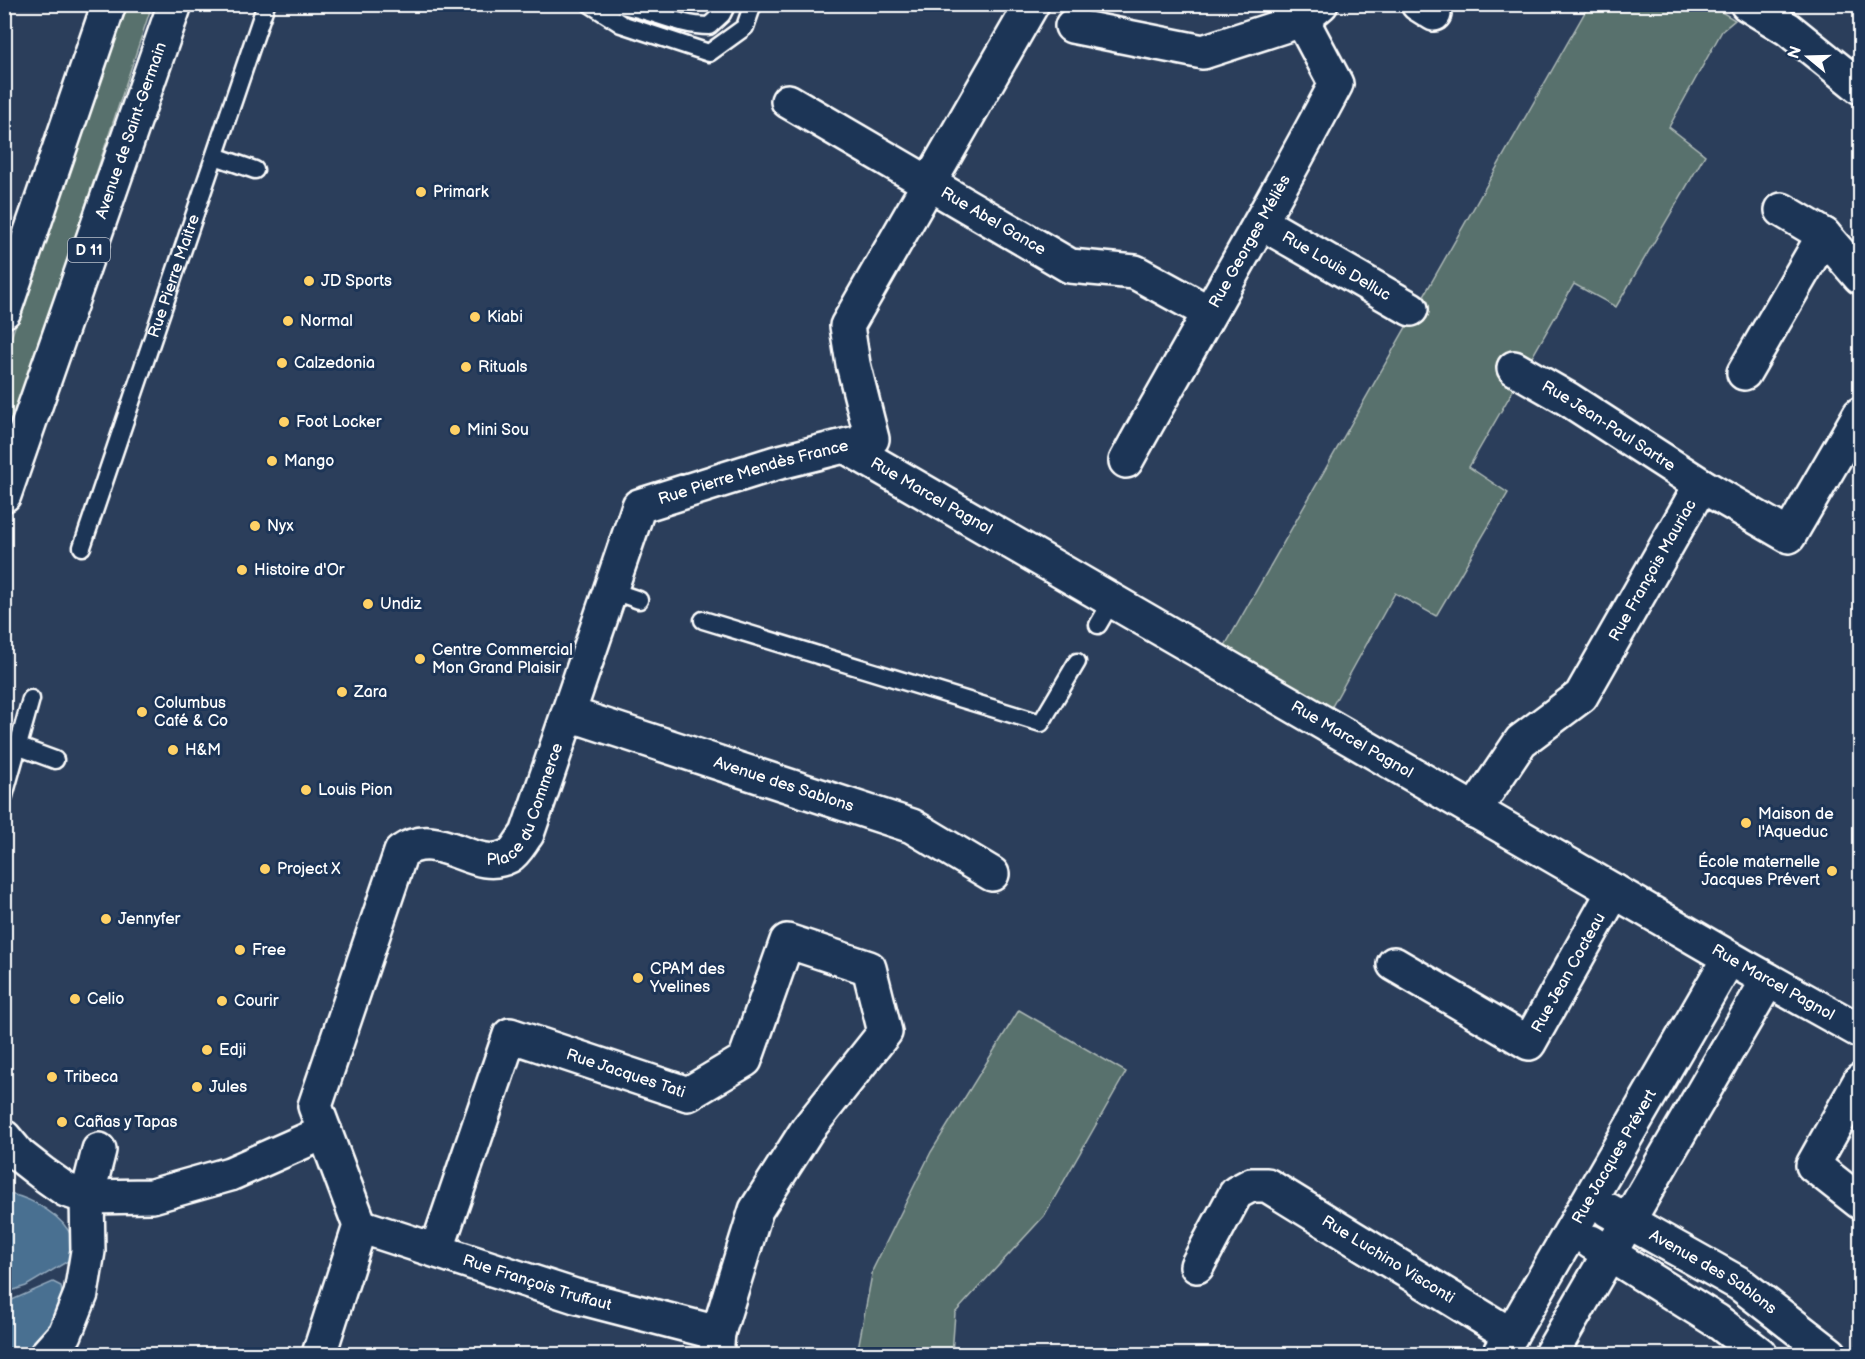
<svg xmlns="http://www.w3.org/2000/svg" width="1865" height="1359" viewBox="0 0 1865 1359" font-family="'Balsamiq Sans',sans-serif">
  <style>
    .green { fill: #59716d; stroke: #acb8b6; stroke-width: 1.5 }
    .water { fill: #496f91; stroke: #92a9bd; stroke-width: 1.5 }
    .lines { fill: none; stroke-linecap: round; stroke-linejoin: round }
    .lane-casing { stroke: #fff; stroke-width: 21 }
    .street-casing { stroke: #fff; stroke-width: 38 }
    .primary-casing { stroke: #fff; stroke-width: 38 }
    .lane { stroke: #1d3557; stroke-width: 16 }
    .street { stroke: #1d3557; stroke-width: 33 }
    .primary { stroke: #1d3557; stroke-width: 33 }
    .poi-dot { fill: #ffd166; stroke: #1d3557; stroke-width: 2 }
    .labels { text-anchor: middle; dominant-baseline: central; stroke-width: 6; stroke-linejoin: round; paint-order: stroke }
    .shield { fill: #1d3557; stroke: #bbc2cd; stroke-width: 1.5 }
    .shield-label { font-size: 15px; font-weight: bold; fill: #fff }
    .street-label { font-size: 16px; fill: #fff; stroke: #1d3557 }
    .poi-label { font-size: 16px; fill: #fff; stroke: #1d3557; text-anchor: start }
  </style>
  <rect width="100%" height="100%" fill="#2b3e5b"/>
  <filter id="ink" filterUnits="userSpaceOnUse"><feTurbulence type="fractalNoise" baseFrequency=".0167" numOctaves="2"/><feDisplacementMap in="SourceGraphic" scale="12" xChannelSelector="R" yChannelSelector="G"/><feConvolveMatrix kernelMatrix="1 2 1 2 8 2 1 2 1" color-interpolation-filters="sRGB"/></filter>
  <g filter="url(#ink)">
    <path class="green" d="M 123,5 L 152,5 L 5,448 L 5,356 Z
      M 1589,5 L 1710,5 L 1735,20 L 1722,31 L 1669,127 L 1705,155 L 1616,307 L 1574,284 L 1469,467 L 1508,493 L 1436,616 L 1395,593 L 1330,710 L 1222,651 Z
      M 1019,1010 L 1126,1072 L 1044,1216 L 955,1313 L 952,1354 L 857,1354 L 873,1269 L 931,1152 Z"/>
    <path class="water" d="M 11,1194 C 32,1199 64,1216 72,1238 C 74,1243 73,1252 73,1258 L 26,1286 L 5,1293 L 8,1226 L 5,1197 Z
      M 53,1282 L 61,1286 L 63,1303 L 35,1354 L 5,1354 L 5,1303 Z"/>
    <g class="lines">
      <defs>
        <g id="lane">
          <path d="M 590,4 L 621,24 L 709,53 L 745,27 L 753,4"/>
          <path d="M 616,4 C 648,8 677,26 709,26 L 722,14 L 727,4"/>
          <path d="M 215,156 L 255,170"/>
          <path id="s1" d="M 82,547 L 266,4"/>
          <path d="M 610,590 L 639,600"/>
          <path d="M 703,620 L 1041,723 L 1077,662"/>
          <path d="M 1098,625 L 1112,601"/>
          <path d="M 17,746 L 55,760"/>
          <path d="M 4,796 L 31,699"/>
        </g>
        <g id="street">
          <path d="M 1418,4 L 1434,14"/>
          <path d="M 1747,4 L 1788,29 L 1860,87"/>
          <path d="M 1072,26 L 1203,52 L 1302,20 L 1321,4"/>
          <path id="s2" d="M 788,101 L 1070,266 L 1135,272 L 1208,312"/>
          <path d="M 1782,210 L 1824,235"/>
          <path id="s3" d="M 1262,223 L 1411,309"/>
          <path id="s4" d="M 1514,368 L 1568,399 L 1701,485"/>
          <path d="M 1744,373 L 1824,235 L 1860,277"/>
          <path id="s5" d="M 845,446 L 1747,968 L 1860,1031"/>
          <path id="s6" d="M 1126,461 C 1196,335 1269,211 1336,84 L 1302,20"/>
          <path id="s7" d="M 569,714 L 912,826 L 992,874"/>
          <path id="s8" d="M 1474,811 L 1521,741 L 1581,696 L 1701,485 L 1789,536 L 1860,414"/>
          <path id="s9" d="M 1394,964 L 1529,1043 L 1614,891"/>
          <path d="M 1860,1081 L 1813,1165 L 1860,1202"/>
          <path d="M 4,1137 L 19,1155 L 42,1173 L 66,1190 L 87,1197 L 152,1196 L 230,1174 L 325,1132"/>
          <path id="s10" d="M 1608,1210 L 1740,1284 L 1830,1354"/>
          <path id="s11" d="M 360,1226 L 575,1296 L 718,1333"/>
          <path d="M 1591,1242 L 1717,1321 L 1760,1354"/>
          <path id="s12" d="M 437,1249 L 510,1035 L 688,1094 L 745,1060 L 787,941 L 869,968 L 885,1032 L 807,1130 L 756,1210 L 718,1333 L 716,1354"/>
          <path id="s13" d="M 1197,1266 L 1236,1193 L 1251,1185 L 1267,1185 L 1511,1335"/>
          <path d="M 47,1354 L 65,1334 L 81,1294 L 88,1251 L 87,1197 L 99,1150"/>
          <path id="s14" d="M 319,1354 L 360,1226 L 315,1106 L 401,852 C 440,825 474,875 509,856 C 516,852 522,840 527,834 L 639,506 L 776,463 L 872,439 L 853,364 L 847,326 L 1032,4"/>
          <path id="s15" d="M 1500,1354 L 1729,958"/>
          <path d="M 1551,1354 L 1768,980"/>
        </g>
        <g id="primary">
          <path d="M 4,311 L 109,4"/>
          <path id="s16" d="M 4,495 L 175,4"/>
        </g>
      </defs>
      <use href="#lane" class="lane-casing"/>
      <use href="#street" class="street-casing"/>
      <use href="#primary" class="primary-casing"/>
      <use href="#lane" class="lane"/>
      <use href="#street" class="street"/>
      <use href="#primary" class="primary"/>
    </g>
  </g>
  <g class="poi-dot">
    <circle cx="421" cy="192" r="6"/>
    <circle cx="309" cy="281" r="6"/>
    <circle cx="475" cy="317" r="6"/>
    <circle cx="288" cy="321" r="6"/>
    <circle cx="282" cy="363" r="6"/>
    <circle cx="466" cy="367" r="6"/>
    <circle cx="284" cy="422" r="6"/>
    <circle cx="455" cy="430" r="6"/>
    <circle cx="272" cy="461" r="6"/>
    <circle cx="255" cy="526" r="6"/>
    <circle cx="242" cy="570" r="6"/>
    <circle cx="368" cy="604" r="6"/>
    <circle cx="420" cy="659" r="6"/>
    <circle cx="342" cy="692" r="6"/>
    <circle cx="142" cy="712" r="6"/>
    <circle cx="173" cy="750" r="6"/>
    <circle cx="306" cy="790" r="6"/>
    <circle cx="1746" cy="823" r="6"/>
    <circle cx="265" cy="869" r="6"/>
    <circle cx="1832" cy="871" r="6"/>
    <circle cx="106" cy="919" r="6"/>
    <circle cx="240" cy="950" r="6"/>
    <circle cx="638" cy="978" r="6"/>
    <circle cx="75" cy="999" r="6"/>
    <circle cx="222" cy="1001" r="6"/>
    <circle cx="207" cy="1050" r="6"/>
    <circle cx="52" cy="1077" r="6"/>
    <circle cx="197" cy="1087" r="6"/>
    <circle cx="62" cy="1122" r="6"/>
  </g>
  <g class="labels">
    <rect class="shield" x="68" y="238" width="42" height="24" rx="4.5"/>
    <g class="shield-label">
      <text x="89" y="250">D 11</text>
    </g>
    <g class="street-label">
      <text stroke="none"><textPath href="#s16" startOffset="386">Avenue de Saint-Germain</textPath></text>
      <text stroke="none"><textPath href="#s2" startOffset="238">Rue Abel Gance</textPath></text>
      <text stroke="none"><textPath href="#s6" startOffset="252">Rue Georges Méliès</textPath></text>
      <text stroke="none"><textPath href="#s3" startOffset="86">Rue Louis Delluc</textPath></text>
      <text stroke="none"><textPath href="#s1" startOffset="286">Rue Pierre Maitre</textPath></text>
      <text stroke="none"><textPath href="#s4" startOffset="111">Rue Jean-Paul Sartre</textPath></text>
      <text stroke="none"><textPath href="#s14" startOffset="1138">Rue Pierre Mendès France</textPath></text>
      <text stroke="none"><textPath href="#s5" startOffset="100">Rue Marcel Pagnol</textPath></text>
      <text stroke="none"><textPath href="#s8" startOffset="304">Rue François Mauriac</textPath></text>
      <text stroke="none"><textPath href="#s5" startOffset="586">Rue Marcel Pagnol</textPath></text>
      <text stroke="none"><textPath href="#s7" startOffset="226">Avenue des Sablons</textPath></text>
      <text stroke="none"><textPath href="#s14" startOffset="694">Place du Commerce</textPath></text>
      <text stroke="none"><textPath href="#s9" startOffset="237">Rue Jean Cocteau</textPath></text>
      <text stroke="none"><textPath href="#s5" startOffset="1072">Rue Marcel Pagnol</textPath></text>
      <text stroke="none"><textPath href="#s12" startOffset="348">Rue Jacques Tati</textPath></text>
      <text stroke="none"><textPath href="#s15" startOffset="228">Rue Jacques Prévert</textPath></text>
      <text stroke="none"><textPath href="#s13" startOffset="258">Rue Luchino Visconti</textPath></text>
      <text stroke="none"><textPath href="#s10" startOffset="122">Avenue des Sablons</textPath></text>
      <text stroke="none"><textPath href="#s11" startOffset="186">Rue François Truffaut</textPath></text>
    </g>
    <g class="poi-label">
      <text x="433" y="192">Primark</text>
      <text x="321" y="281">JD Sports</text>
      <text x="487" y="317">Kiabi</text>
      <text x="300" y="321">Normal</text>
      <text x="294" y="363">Calzedonia</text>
      <text x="478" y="367">Rituals</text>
      <text x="296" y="422">Foot Locker</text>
      <text x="467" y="430">Mini Sou</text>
      <text x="284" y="461">Mango</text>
      <text x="267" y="526">Nyx</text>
      <text x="254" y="570">Histoire d'Or</text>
      <text x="380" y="604">Undiz</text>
      <text x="432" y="650">Centre Commercial<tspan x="432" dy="18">Mon Grand Plaisir</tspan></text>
      <text x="354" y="692">Zara</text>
      <text x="154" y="703">Columbus<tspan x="154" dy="18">Café &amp; Co</tspan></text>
      <text x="185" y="750">H&amp;M</text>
      <text x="318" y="790">Louis Pion</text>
      <text x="1758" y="814">Maison de<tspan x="1758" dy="18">l'Aqueduc</tspan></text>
      <text x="1820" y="862" text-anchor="end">École maternelle<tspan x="1820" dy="18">Jacques Prévert</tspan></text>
      <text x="277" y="869">Project X</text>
      <text x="118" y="919">Jennyfer</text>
      <text x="252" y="950">Free</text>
      <text x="650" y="969">CPAM des<tspan x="650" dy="18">Yvelines</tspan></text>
      <text x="87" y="999">Celio</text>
      <text x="234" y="1001">Courir</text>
      <text x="219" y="1050">Edji</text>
      <text x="64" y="1077">Tribeca</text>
      <text x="209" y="1087">Jules</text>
      <text x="74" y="1122">Cañas y Tapas</text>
    </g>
  </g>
  <rect width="1865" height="1359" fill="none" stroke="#1d3557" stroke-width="24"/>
  <rect x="12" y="12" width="1841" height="1335" fill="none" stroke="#fff" stroke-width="2" filter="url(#ink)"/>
  <g transform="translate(1808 57) rotate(289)" stroke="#1d3557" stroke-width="4.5" paint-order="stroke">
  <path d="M0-4.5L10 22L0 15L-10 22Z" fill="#ffffff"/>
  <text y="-9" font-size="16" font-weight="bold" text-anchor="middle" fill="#ffffff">N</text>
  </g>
</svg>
